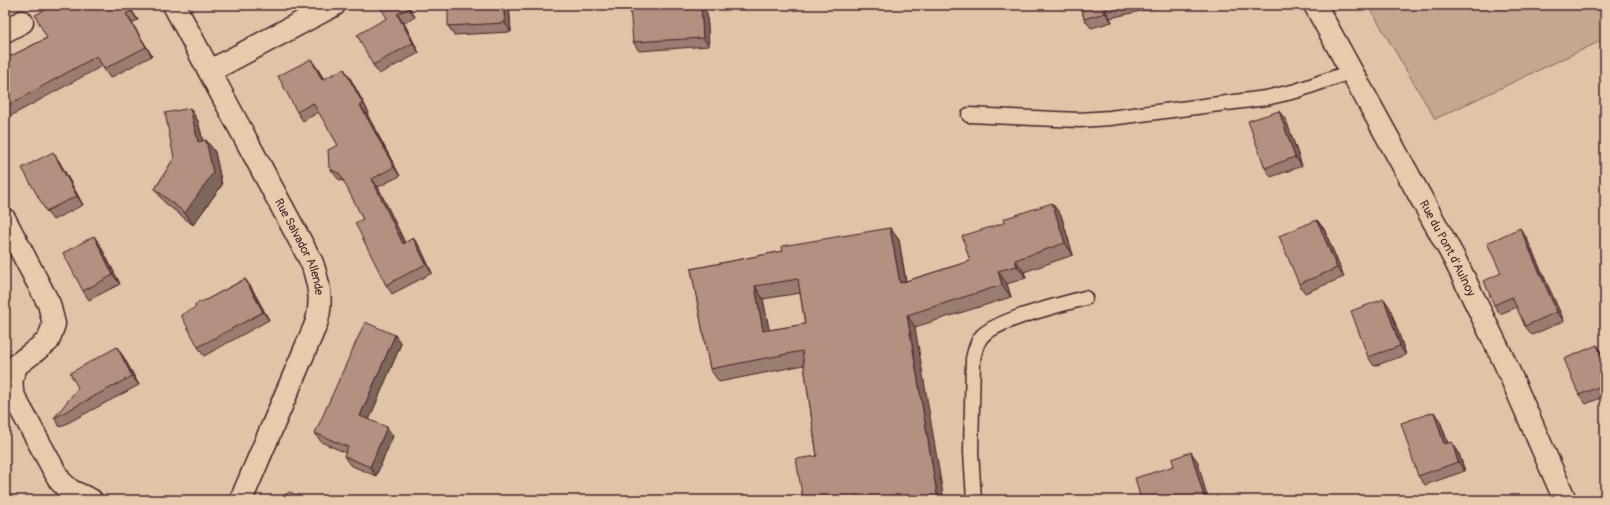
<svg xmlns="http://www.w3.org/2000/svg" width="1610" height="505" viewBox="0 0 1610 505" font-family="Pangolin,sans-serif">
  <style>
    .green { fill: #c4a691; stroke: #87625e }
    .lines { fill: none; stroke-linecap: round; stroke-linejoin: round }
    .service-casing { stroke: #4a1f2b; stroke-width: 17 }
    .minor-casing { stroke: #4a1f2b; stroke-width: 25 }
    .tertiary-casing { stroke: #4a1f2b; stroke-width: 25 }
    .service { stroke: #e6cbad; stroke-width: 14 }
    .minor { stroke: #e6cbad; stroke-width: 22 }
    .tertiary { stroke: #e6cbad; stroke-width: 22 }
    .wall { fill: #997d6f; stroke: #4a1f2b; fill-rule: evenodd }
    .shaded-wall { fill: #7d665a; stroke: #4a1f2b }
    .building { fill: #b29181; stroke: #4a1f2b; fill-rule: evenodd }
    .labels { text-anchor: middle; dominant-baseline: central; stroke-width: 3; stroke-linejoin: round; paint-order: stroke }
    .street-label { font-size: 12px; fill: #4a1f2b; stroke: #e6cbad }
  </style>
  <rect width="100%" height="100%" fill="#e0c4a8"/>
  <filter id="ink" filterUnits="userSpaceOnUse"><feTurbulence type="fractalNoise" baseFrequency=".025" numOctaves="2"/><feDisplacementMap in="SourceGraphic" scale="8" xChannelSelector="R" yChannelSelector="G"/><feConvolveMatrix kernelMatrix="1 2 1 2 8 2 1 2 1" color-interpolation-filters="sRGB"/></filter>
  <g filter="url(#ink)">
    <path class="green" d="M 1368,5 L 1605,5 L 1605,39 L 1435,119 Z"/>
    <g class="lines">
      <defs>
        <path id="service" d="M 969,115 L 1079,120 L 1110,118 L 1266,98 L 1296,91 L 1353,71
          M 974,500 L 971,452 L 973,359 C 975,351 976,343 982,336 C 999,319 1060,305 1085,298"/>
        <g id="minor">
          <path id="s1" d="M 174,5 L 312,263 C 319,284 323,302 316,324 L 241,500"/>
          <path d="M 5,31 L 22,22"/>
          <path d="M 210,71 L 334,5"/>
          <path d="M 5,220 L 49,304 L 54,324 L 48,341 L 18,364 C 11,374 10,384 13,395 L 60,481 L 71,491 L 91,500"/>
        </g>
        <g id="tertiary">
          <path id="s2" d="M 1315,5 L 1454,258 L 1505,363 L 1565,500"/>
        </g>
      </defs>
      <use href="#service" class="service-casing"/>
      <use href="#minor" class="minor-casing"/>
      <use href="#tertiary" class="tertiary-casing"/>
      <use href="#service" class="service"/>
      <use href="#minor" class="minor"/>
      <use href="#tertiary" class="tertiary"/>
    </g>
    <path class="wall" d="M 55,5 L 128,5 L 138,20 L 132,23 L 152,56 L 110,78 L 102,66 L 5,119 L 5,59 L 47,38 Z
      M 408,5 L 415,17 L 404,23 L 419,53 L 379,74 L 373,65 L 387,18 Z
      M 509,5 L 511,32 L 454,35 L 448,26 Z
      M 1081,5 L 1163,5 L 1163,6 L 1110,18 L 1112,22 L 1091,28 L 1084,19 Z
      M 707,13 L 709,46 L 639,51 L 633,42 Z
      M 317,68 L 324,79 L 344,69 L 350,78 L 369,113 L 367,114 L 400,176 L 378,187 L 405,243 L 413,238 L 420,247 L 432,273 L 392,294 L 386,285 L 363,219 L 345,182 L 338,179 L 329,167 L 338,145 L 319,112 L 303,121 L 297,112 Z
      M 190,108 L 198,121 L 203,141 L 206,140 L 215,152 L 222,185 L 193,225 L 164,202 L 155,189 L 174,158 Z
      M 1286,120 L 1302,166 L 1271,177 L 1265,168 Z
      M 59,161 L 83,205 L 53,220 L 46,211 Z
      M 1061,215 L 1073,255 L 1024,272 L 1026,278 L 1007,284 L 1011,297 L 915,327 L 817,456 L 804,365 L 719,382 L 710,369 L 691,269 L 783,251 L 890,228 L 899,240 L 906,281 L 970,261 ZM 800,293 L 805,324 L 769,330 L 763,299 Z
      M 1317,220 L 1324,229 L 1344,277 L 1305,293 L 1299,284 Z
      M 94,236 L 100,245 L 120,284 L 89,300 L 83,291 Z
      M 1526,237 L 1564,321 L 1532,335 L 1525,326 L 1517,307 L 1500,314 L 1494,305 L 1501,273 Z
      M 245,279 L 251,287 L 269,320 L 204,356 L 198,347 L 206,300 Z
      M 1384,299 L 1390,308 L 1406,355 L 1374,366 L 1368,357 Z
      M 395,335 L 401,344 L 369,419 L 393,436 L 376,476 L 350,465 L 344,456 L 346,453 L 321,442 L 315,433 Z
      M 1597,345 L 1603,354 L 1605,358 L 1605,396 L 1586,404 L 1579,395 Z
      M 123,356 L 139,385 L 60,427 L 54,418 Z
      M 1434,412 L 1440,421 L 1448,443 L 1458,451 L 1465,471 L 1425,485 L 1418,476 Z"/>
    <path class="shaded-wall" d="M 128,5 L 138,20 L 131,11 Z
      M 407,5 L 408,5 L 415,17 Z
      M 503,5 L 509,5 L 511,32 L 505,23 Z
      M 701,5 L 707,13 L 709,46 L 703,38 Z
      M 1104,8 L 1110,18 L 1112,22 L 1105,13 Z
      M 126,14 L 132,23 L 152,56 L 146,47 Z
      M 397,14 L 404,23 L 419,53 L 413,43 Z
      M 311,59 L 317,68 L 329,89 L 322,80 Z
      M 344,69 L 350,78 L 369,113 L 363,104 Z
      M 360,105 L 367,114 L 400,176 L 394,167 Z
      M 190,108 L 198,121 L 206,154 L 198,142 Z
      M 1279,111 L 1286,120 L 1302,166 L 1295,157 Z
      M 206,140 L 215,152 L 222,185 L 193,225 L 185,213 Z
      M 53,152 L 59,161 L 83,205 L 77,196 Z
      M 372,179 L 378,187 L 410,253 L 403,244 Z
      M 1052,203 L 1061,215 L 1073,255 L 1065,243 Z
      M 1317,220 L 1324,229 L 1344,277 L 1337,268 Z
      M 890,228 L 899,240 L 908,296 L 900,283 Z
      M 1520,228 L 1526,237 L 1564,321 L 1557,312 Z
      M 94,236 L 100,245 L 120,284 L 113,275 Z
      M 413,238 L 420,247 L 432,273 L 426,264 Z
      M 1015,260 L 1024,272 L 1026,278 L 1017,266 Z
      M 998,271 L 1007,284 L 1011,297 L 1002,285 Z
      M 245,279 L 251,287 L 269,320 L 263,312 Z
      M 755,286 L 763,299 L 772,343 L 763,331 Z
      M 1384,299 L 1390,308 L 1406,355 L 1400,346 Z
      M 907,315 L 915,327 L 944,500 L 938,500 Z
      M 395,335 L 401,344 L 367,425 L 360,416 Z
      M 1597,345 L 1603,354 L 1605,358 L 1605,364 Z
      M 117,347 L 123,356 L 139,385 L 132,376 Z
      M 1434,412 L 1440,421 L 1451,453 L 1444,444 Z
      M 387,427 L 393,436 L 376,476 L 370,467 Z
      M 1452,442 L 1458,451 L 1465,471 L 1458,462 Z
      M 1191,452 L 1198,462 L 1208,500 L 1205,500 Z"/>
    <path class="building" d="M 55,5 L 128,5 L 131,11 L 126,14 L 146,47 L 104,69 L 97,56 L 5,107 L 5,59 L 47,38 L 35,15 Z
      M 379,5 L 407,5 L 409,8 L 397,14 L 413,43 L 373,65 L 357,35 L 387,18 Z
      M 448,5 L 503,5 L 505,23 L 448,26 Z
      M 693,5 L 701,5 L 703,38 L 633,42 L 630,8 Z
      M 1081,5 L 1119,5 L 1104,8 L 1105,13 L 1084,19 Z
      M 311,59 L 322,80 L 344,69 L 363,104 L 360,105 L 394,167 L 372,179 L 403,244 L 413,238 L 426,264 L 386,285 L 355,223 L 363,219 L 340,174 L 332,170 L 329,167 L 328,150 L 338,145 L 313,103 L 297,112 L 278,76 Z
      M 190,108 L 198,142 L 206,140 L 213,173 L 185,213 L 155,189 L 174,158 L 165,113 Z
      M 1279,111 L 1295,157 L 1265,168 L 1248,121 Z
      M 53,152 L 77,196 L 46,211 L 22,168 Z
      M 1052,203 L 1065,243 L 1015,260 L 1017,266 L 998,271 L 1002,285 L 907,315 L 938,500 L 803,500 L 796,459 L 817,456 L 802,351 L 710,369 L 691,269 L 783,251 L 782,246 L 890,228 L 900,283 L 970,261 L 962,236 L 1004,223 L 1003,219 ZM 798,279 L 805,324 L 763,331 L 755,286 Z
      M 1317,220 L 1337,268 L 1299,284 L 1279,236 Z
      M 1520,228 L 1557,312 L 1525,326 L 1512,297 L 1494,305 L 1484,281 L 1501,273 L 1487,243 Z
      M 94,236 L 113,275 L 83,291 L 63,253 Z
      M 245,279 L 263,312 L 198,347 L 181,315 L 196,307 L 195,304 L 206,300 Z
      M 1384,299 L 1400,346 L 1368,357 L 1351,311 Z
      M 365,322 L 395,335 L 360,416 L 387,427 L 370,467 L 344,456 L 348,447 L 315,433 Z
      M 1597,345 L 1605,364 L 1605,384 L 1579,395 L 1564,359 Z
      M 117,347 L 132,376 L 54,418 L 78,388 L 70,373 Z
      M 1434,412 L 1444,444 L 1452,442 L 1458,462 L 1418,476 L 1401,423 Z
      M 1191,452 L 1205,500 L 1141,500 L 1135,478 L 1174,466 L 1172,459 Z
      M 290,492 L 308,500 L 275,500 Z
      M 1342,497 L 1343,500 L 1333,500 Z
      M 1436,499 L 1470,500 L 1436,500 Z"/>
  </g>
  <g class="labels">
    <g class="street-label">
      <text stroke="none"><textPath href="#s1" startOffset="273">Rue Salvador Allende</textPath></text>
      <text stroke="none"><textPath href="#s2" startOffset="277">Rue du Pont d'Aulnoy</textPath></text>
    </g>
  </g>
  <rect width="1610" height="505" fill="none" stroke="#e6cbad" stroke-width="20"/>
  <rect x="10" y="10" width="1590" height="485" fill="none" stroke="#4a1f2b" stroke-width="1.5" filter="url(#ink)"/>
</svg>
